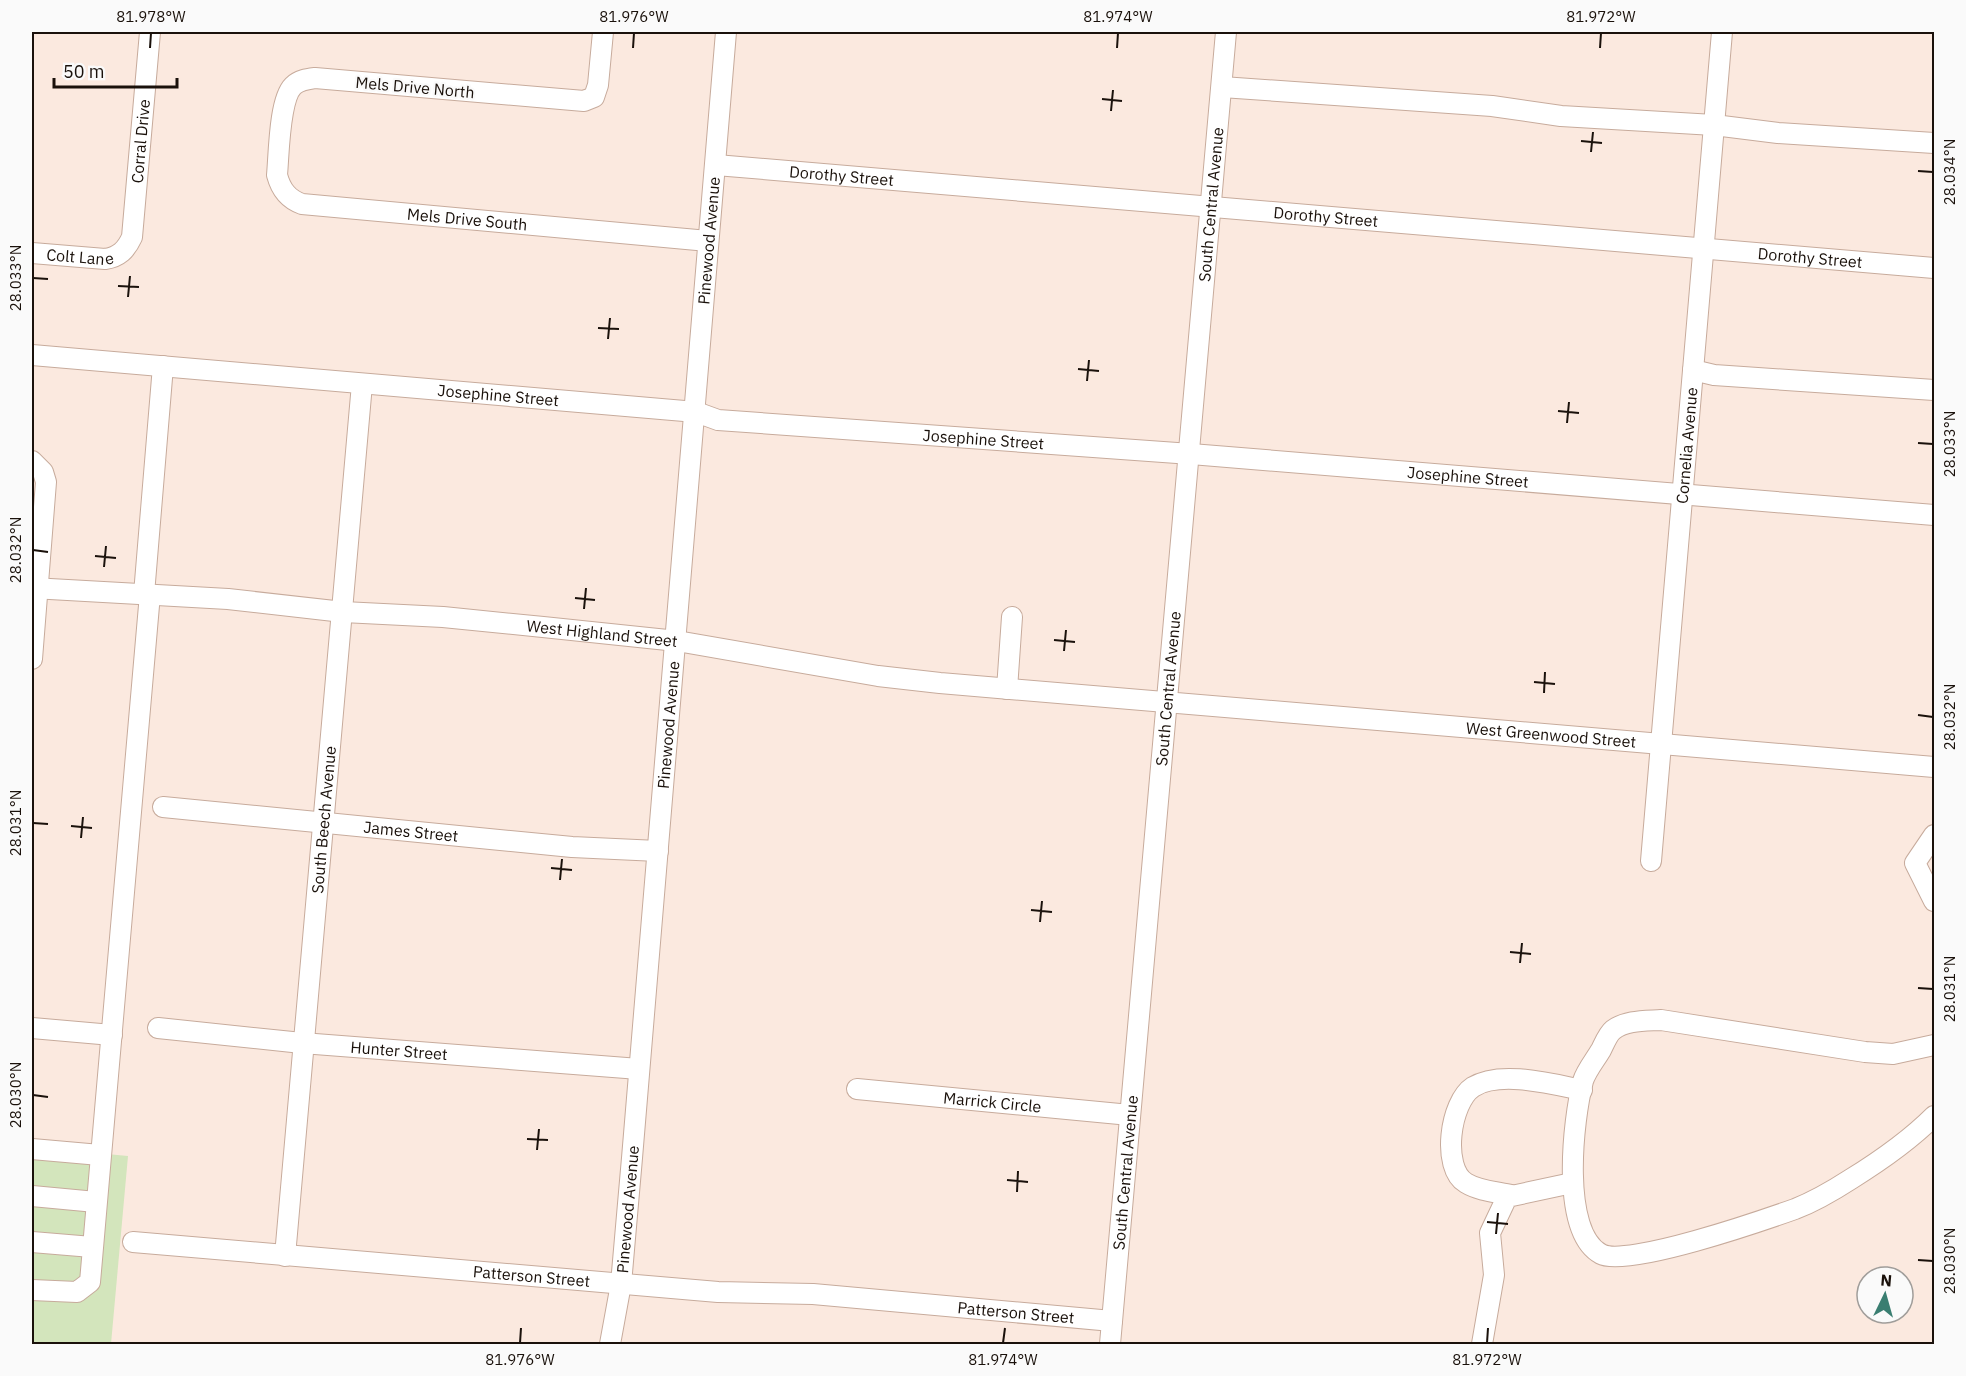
<svg xmlns="http://www.w3.org/2000/svg" width="1966" height="1376" font-family="'IBM Plex Sans',sans-serif">
  <style>
    .green { fill: #d3e5bc }
    .lines { fill: none; stroke-linecap: round; stroke-linejoin: round }
    .minor-casing { stroke: #c7ab9c; stroke-width: 22 }
    .minor { stroke: #fff; stroke-width: 20 }
    .ticks { fill: none; stroke: #1a110b; stroke-width: 2 }
    .labels { text-anchor: middle; dominant-baseline: central; stroke-width: 4.5; stroke-linejoin: round; paint-order: stroke }
    .street-label { font-size: 16px; fill: #1a110b; stroke: #fafafa }
    .neatline { fill: none; stroke: #1a110b; stroke-width: 2 }
    .ticks-label { font-size: 15px; text-anchor: middle; fill: #1a110b }
  </style>
  <rect width="100%" height="100%" fill="#fbe9df"/>
  <path class="green" d="M32,1147L128,1156L111,1344H32Z"/>
  <g class="lines">
    <defs>
      <g id="minor">
        <path id="s1" d="M603,32L598,85L594,97L584,101L315,78C307,79 299,80 293,86C279,100 279,155 277,175C281,190 288,199 302,204L708,241"/>
        <path d="M1222,87L1492,106L1561,116L1714,125L1778,133L1934,143"/>
        <path id="s2" d="M716,165L1934,268"/>
        <path id="s3" d="M32,253L105,259C119,257 126,250 132,237L150,32"/>
        <path id="s4" d="M32,355L696,412L718,420L1191,454L1934,515"/>
        <path d="M1693,370L1714,375L1934,390"/>
        <path d="M32,461L43,472L46,482L32,659"/>
        <path id="s5" d="M32,588L228,599L343,612L443,617L543,627L677,641L878,676L940,683L1934,767"/>
        <path d="M144,594L163,366"/>
        <path d="M1007,689L1012,617"/>
        <path id="s6" d="M163,807L572,847L658,851"/>
        <path d="M1934,835L1915,863L1934,901"/>
        <path id="s7" d="M1651,861L1722,32"/>
        <path d="M32,1028L112,1035"/>
        <path id="s8" d="M158,1028L302,1043L639,1069"/>
        <path d="M1934,1045L1893,1054L1865,1052L1661,1020C1645,1021 1626,1020 1613,1030C1608,1034 1604,1044 1601,1050C1595,1060 1586,1071 1583,1081C1573,1120 1560,1232 1601,1254C1626,1268 1764,1220 1795,1209C1813,1202 1834,1190 1851,1179C1880,1161 1910,1140 1934,1116"/>
        <path id="s9" d="M857,1089L1130,1115"/>
        <path d="M32,1149L100,1155"/>
        <path d="M1511,1195C1497,1192 1479,1191 1466,1183C1441,1168 1450,1102 1473,1087C1500,1070 1552,1084 1582,1090"/>
        <path d="M32,1196L96,1202"/>
        <path d="M32,1242L92,1247"/>
        <path id="s10" d="M133,1242L718,1292L813,1294L1112,1321"/>
        <path id="s11" d="M285,1256L362,384"/>
        <path d="M32,1290L77,1292L90,1282L150,594"/>
        <path id="s12" d="M610,1344L621,1284L632,1158L726,32"/>
        <path id="s13" d="M1110,1344L1226,32"/>
        <path d="M1482,1344L1494,1275L1490,1233L1507,1197L1572,1183"/>
      </g>
    </defs>
    <use href="#minor" class="minor-casing"/>
    <use href="#minor" class="minor"/>
  </g>
  <path class="ticks" d="M150,48L151,33M633,48L634,33M1117,48L1118,33M1600,48L1601,33M1102,99L1122,101M1111,111L1113,90M1581,141L1602,143M1591,152L1593,132M1918,171L1933,172M33,278L48,279M118,286L139,287M128,297L130,276M598,328L619,329M608,339L610,318M1078,369L1099,371M1087,381L1089,360M1558,411L1579,413M1567,423L1569,402M1918,443L1933,444M33,550L48,552M95,556L116,558M104,567L106,546M575,598L595,600M584,609L586,588M1054,640L1075,642M1064,651L1066,630M1534,682L1555,684M1544,693L1545,672M1918,715L1933,717M33,823L48,824M71,826L92,828M81,838L83,817M551,868L572,870M560,880L562,859M1031,910L1052,912M1040,922L1042,901M1510,952L1531,954M1520,963L1522,943M1918,988L1933,989M33,1095L48,1097M527,1139L548,1140M537,1150L539,1129M1007,1180L1028,1182M1017,1192L1018,1171M1487,1222L1508,1224M1496,1234L1498,1213M1918,1260L1933,1261M520,1343L521,1328M1003,1343L1005,1328M1487,1343L1488,1328"/>
  <g class="labels">
    <g class="street-label">
      <text transform="translate(415 87) rotate(5)">Mels Drive North</text>
      <text stroke="none"><textPath href="#s3" startOffset="206">Corral Drive</textPath></text>
      <text stroke="none"><textPath href="#s2" startOffset="126">Dorothy Street</textPath></text>
      <text stroke="none"><textPath href="#s13" startOffset="1144">South Central Avenue</textPath></text>
      <text stroke="none"><textPath href="#s2" startOffset="612">Dorothy Street</textPath></text>
      <text stroke="none"><textPath href="#s1" startOffset="668">Mels Drive South</textPath></text>
      <text stroke="none"><textPath href="#s12" startOffset="1108">Pinewood Avenue</textPath></text>
      <text stroke="none"><textPath href="#s3" startOffset="48">Colt Lane</textPath></text>
      <text stroke="none"><textPath href="#s2" startOffset="1098">Dorothy Street</textPath></text>
      <text stroke="none"><textPath href="#s4" startOffset="468">Josephine Street</textPath></text>
      <text stroke="none"><textPath href="#s4" startOffset="956">Josephine Street</textPath></text>
      <text stroke="none"><textPath href="#s7" startOffset="417">Cornelia Avenue</textPath></text>
      <text stroke="none"><textPath href="#s4" startOffset="1442">Josephine Street</textPath></text>
      <text stroke="none"><textPath href="#s5" startOffset="572">West Highland Street</textPath></text>
      <text stroke="none"><textPath href="#s13" startOffset="658">South Central Avenue</textPath></text>
      <text stroke="none"><textPath href="#s12" startOffset="622">Pinewood Avenue</textPath></text>
      <text stroke="none"><textPath href="#s5" startOffset="1527">West Greenwood Street</textPath></text>
      <text stroke="none"><textPath href="#s11" startOffset="438">South Beech Avenue</textPath></text>
      <text stroke="none"><textPath href="#s6" startOffset="249">James Street</textPath></text>
      <text stroke="none"><textPath href="#s8" startOffset="242">Hunter Street</textPath></text>
      <text stroke="none"><textPath href="#s9" startOffset="136">Marrick Circle</textPath></text>
      <text stroke="none"><textPath href="#s13" startOffset="172">South Central Avenue</textPath></text>
      <text stroke="none"><textPath href="#s12" startOffset="136">Pinewood Avenue</textPath></text>
      <text stroke="none"><textPath href="#s10" startOffset="400">Patterson Street</textPath></text>
      <text stroke="none"><textPath href="#s10" startOffset="886">Patterson Street</textPath></text>
    </g>
  </g>
  <rect width="1966" height="1376" fill="none" stroke="#fafafa" stroke-width="66"/>
  <g transform="translate(1885 1295) rotate(5)"><circle r="28" fill="#fafafa" stroke="#a09d9a" stroke-width="1.5"/>
  <path d="M0-4.5L10 22L0 15L-10 22Z" fill="#3a7e71"/>
  <text y="-9" font-size="16" font-weight="bold" text-anchor="middle" fill="#1a110b">N</text>
  </g>
  <path d="M54 78v9h123v-9" fill="none" stroke="#1a110b" stroke-width="3"/>
  <text x="63" y="78" font-size="18" fill="#1a110b" stroke="#fafafa" stroke-width="4.5" paint-order="stroke">50 m</text>
  <rect x="33" y="33" width="1900" height="1310" class="neatline"/>
  <g class="ticks-label">
    <text x="151" y="22">81.978°W</text>
    <text x="634" y="22">81.976°W</text>
    <text x="1118" y="22">81.974°W</text>
    <text x="1601" y="22">81.972°W</text>
    <text transform="translate(1950 172) rotate(-90)" y="5">28.034°N</text>
    <text transform="translate(16 278) rotate(-90)" y="5">28.033°N</text>
    <text transform="translate(1950 444) rotate(-90)" y="5">28.033°N</text>
    <text transform="translate(16 550) rotate(-90)" y="5">28.032°N</text>
    <text transform="translate(1950 717) rotate(-90)" y="5">28.032°N</text>
    <text transform="translate(16 823) rotate(-90)" y="5">28.031°N</text>
    <text transform="translate(1950 989) rotate(-90)" y="5">28.031°N</text>
    <text transform="translate(16 1095) rotate(-90)" y="5">28.030°N</text>
    <text transform="translate(1950 1261) rotate(-90)" y="5">28.030°N</text>
    <text x="520" y="1365">81.976°W</text>
    <text x="1003" y="1365">81.974°W</text>
    <text x="1487" y="1365">81.972°W</text>
  </g>
</svg>
